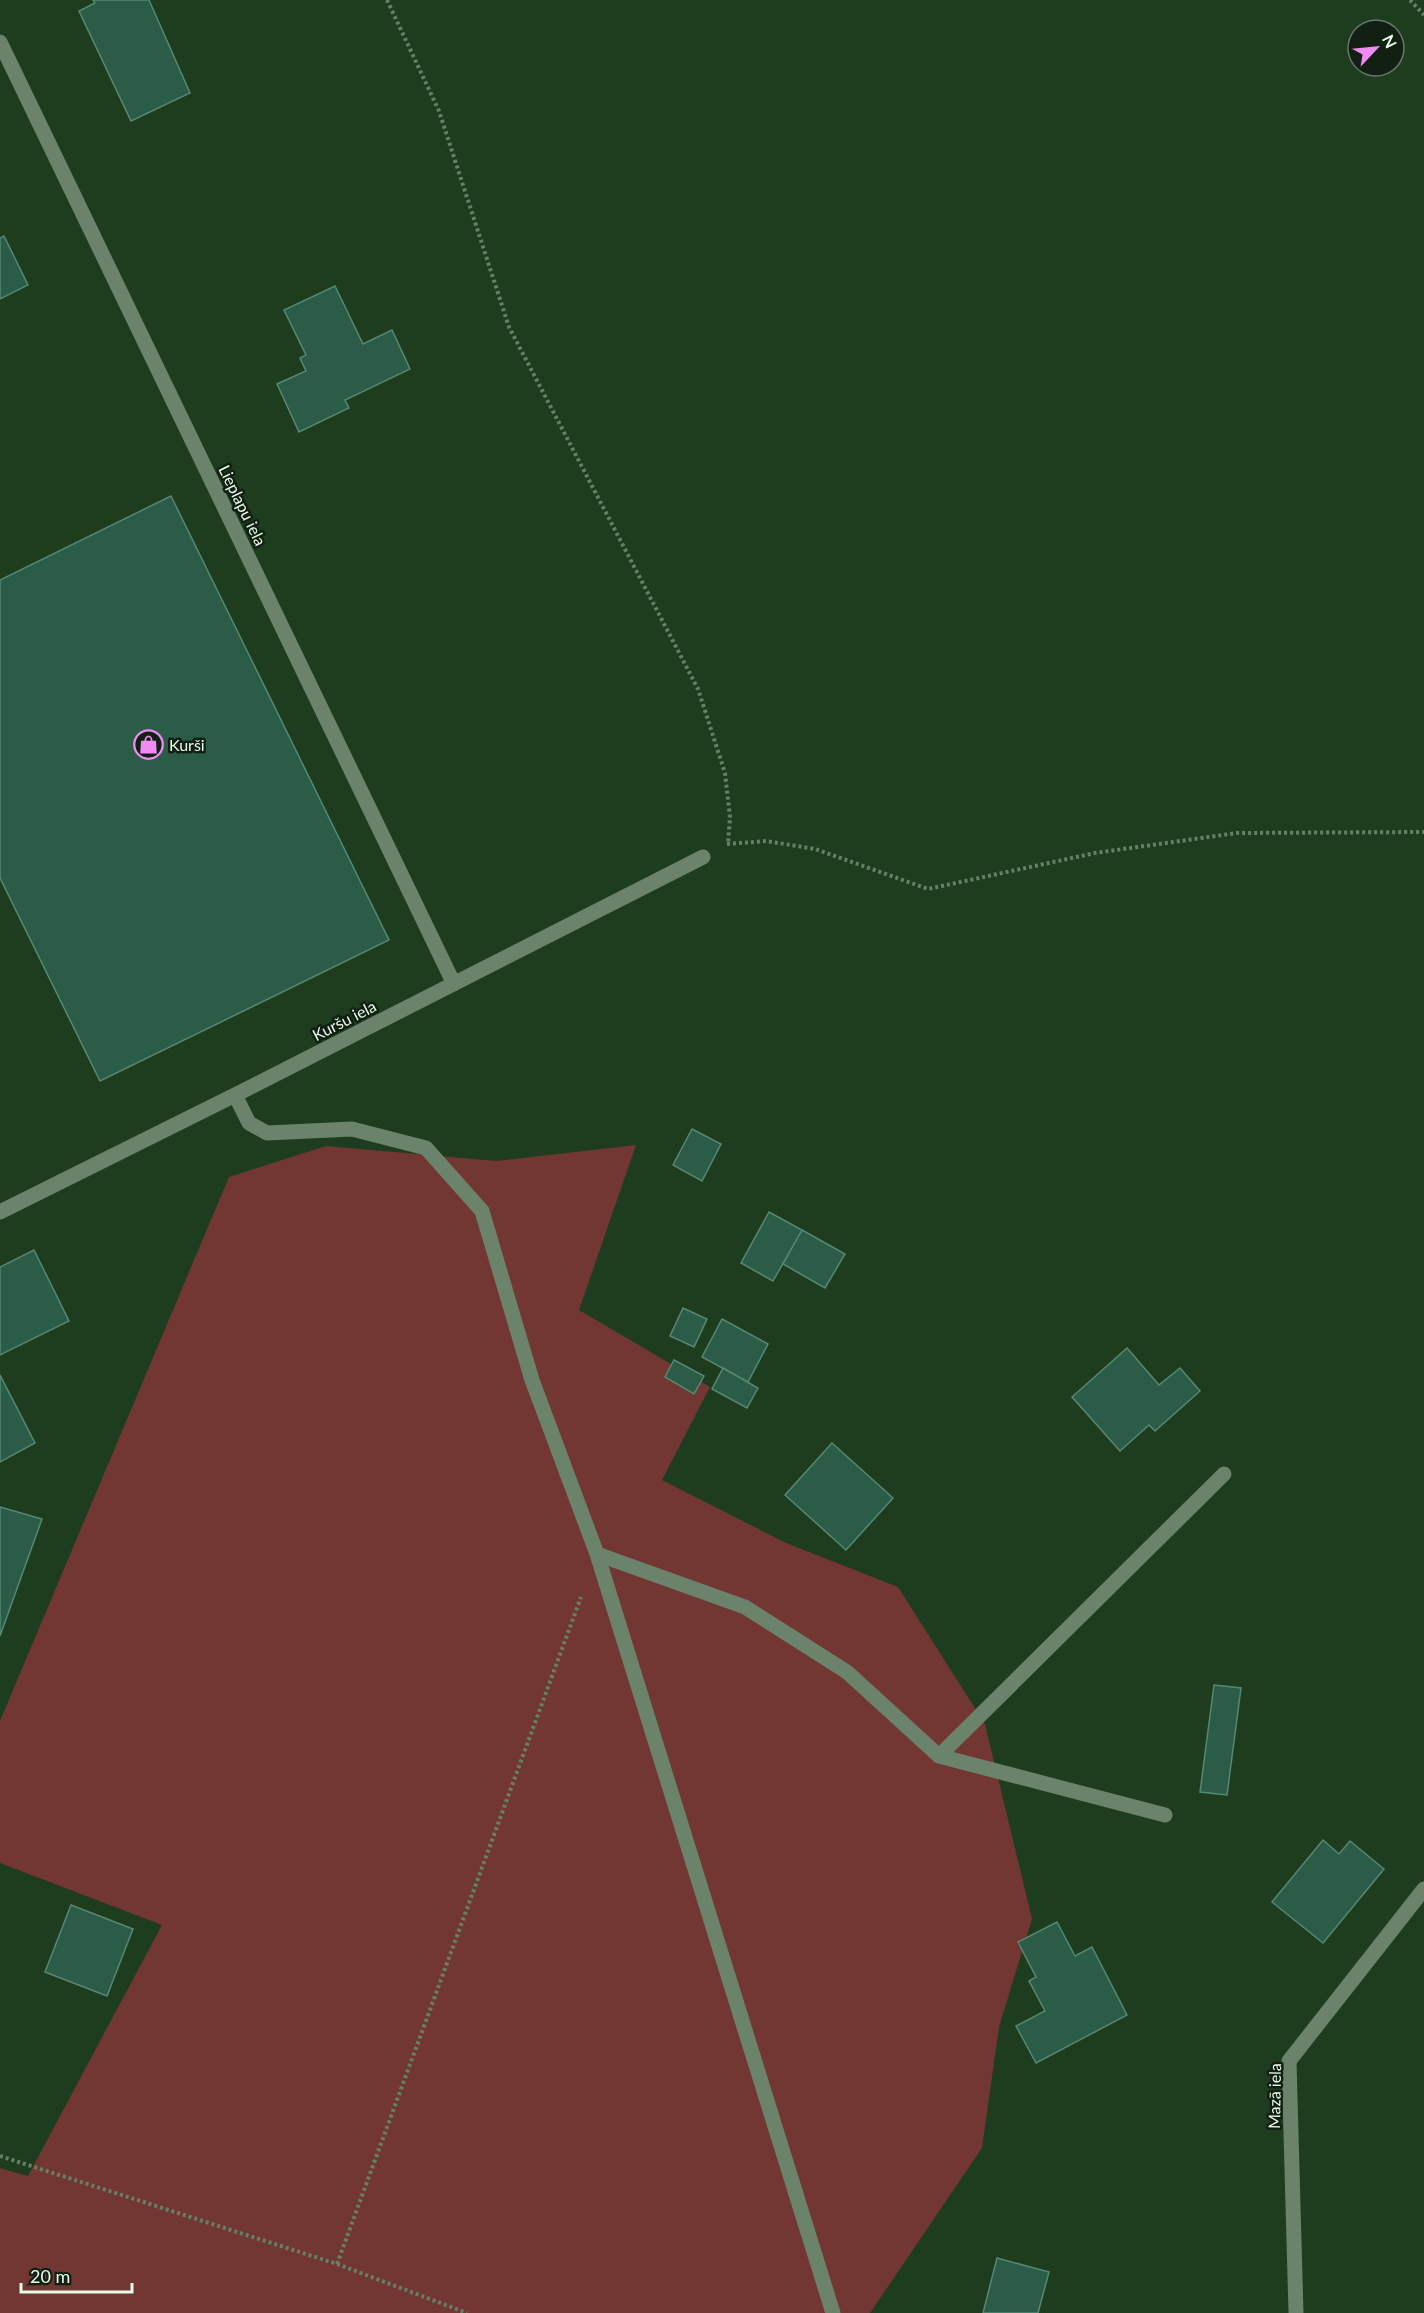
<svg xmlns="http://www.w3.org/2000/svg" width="1424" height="2313" font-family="Lato,sans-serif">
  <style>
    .green { fill: #723633 }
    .building { fill: #2a5c48; stroke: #568872; stroke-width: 1.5 }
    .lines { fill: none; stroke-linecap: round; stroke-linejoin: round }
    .path { stroke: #658066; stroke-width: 4; stroke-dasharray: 3 3; stroke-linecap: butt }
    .minor { stroke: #6a836a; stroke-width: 15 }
    .labels { text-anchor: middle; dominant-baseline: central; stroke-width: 5; stroke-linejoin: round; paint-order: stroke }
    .street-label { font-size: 16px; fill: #e8fbe8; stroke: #122013 }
    .poi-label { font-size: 16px; fill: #e8fbe8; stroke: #122013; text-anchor: start }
  </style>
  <rect width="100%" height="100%" fill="#1e3d1f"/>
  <path class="green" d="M636,1145L579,1310L710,1387L662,1480L786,1543L898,1587L985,1724L1032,1919L999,2027L982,2148L870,2313H0V2168L28,2176L162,1925L0,1863V1721L229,1177L326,1146L496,1161Z"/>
  <path class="building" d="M93,0H149L190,93L131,121L79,11L95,3Z
    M4,236L28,285L0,299V238Z
    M335,286L363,344L392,330L410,369L345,400L349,408L299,432L277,384L306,371L300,358L306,355L284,310Z
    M171,496L389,940L100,1081L0,878V580Z
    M692,1129L721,1144L702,1181L673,1165Z
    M769,1212L802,1230L773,1281L741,1263Z
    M802,1230L845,1254L825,1288L783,1264Z
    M34,1250L69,1321L0,1355V1267Z
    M683,1308L707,1319L694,1347L670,1336Z
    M722,1319L768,1344L748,1382L702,1357Z
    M1127,1348L1159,1385L1180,1368L1200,1391L1155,1431L1149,1425L1120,1451L1072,1397Z
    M674,1360L704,1376L694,1394L665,1377Z
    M723,1368L758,1388L747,1408L712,1389Z
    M0,1375L35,1443L0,1462Z
    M832,1443L893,1498L846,1550L785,1495Z
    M0,1507L42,1519L0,1636Z
    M1214,1685L1241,1688L1227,1795L1200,1792Z
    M1323,1840L1339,1854L1350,1841L1384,1869L1323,1943L1272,1902Z
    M71,1905L133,1929L107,1996L45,1972Z
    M1057,1922L1075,1956L1092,1947L1127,2015L1036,2063L1016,2026L1045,2011L1029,1981L1036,1977L1018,1942Z
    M997,2258L1049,2272L1038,2313H983Z"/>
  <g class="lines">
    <path class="path" d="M387,0L439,111L509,327L698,689L725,773L730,817L728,844
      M1410,0L1424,15
      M727,844L766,841L815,849L928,889L1095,853L1237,833L1424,832
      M0,2156L337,2264L467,2313
      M337,2264L581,1597"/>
    <path class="minor" d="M0,42L454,984
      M235,1095L249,1123L267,1133L352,1129L426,1148L482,1211L532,1380L597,1554L833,2313
      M0,1212L235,1095L703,857
      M597,1554L745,1607L847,1672L939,1756L1165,1815
      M939,1756L1224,1474
      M1296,2313L1289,2061L1424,1889"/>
  </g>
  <defs>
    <symbol id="shop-ring" viewBox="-11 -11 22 22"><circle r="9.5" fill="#122013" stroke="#f08bf6" stroke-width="1.5"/><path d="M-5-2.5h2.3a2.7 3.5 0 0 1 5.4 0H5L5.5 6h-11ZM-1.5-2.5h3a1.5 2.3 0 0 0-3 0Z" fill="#f08bf6"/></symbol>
  </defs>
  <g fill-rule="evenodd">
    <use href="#shop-ring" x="132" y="728" width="33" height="33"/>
  </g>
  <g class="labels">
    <g class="street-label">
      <text transform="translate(243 505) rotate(64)">Lieplapu iela</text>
      <text transform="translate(344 1020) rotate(-27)">Kuršu iela</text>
      <text transform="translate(1274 2096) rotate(-89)">Mazā iela</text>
    </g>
    <g class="poi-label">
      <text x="169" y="744">Kurši</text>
    </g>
  </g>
  <g transform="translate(1376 48) rotate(64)"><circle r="28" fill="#122013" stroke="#687868" stroke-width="1.5"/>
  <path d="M0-4.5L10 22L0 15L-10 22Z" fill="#f08bf6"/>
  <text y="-9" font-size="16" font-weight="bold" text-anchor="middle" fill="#e8fbe8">N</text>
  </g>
  <path d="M21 2283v9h111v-9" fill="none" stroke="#e8fbe8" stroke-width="3"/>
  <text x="30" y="2283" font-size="18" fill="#e8fbe8" stroke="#122013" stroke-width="4.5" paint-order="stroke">20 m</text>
</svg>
